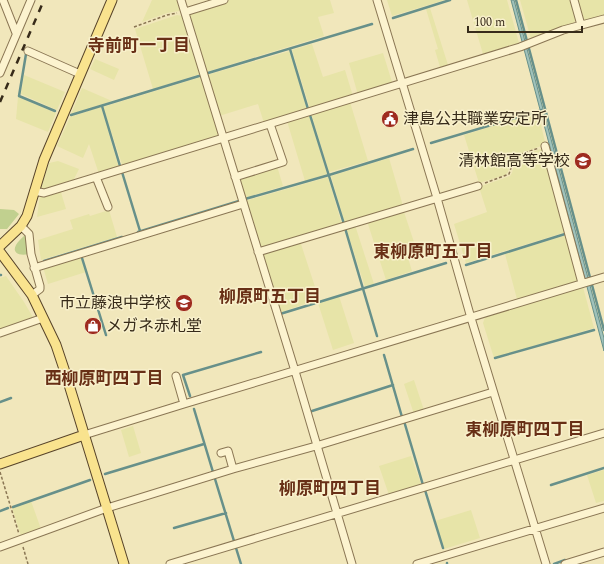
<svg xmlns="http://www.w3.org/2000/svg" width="604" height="564" font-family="Spectral,'Noto Sans JP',serif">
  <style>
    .farmland { fill: #e7e4a8 }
    .green { fill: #c1d08f }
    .water { fill: #a0c2bb; stroke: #67908a }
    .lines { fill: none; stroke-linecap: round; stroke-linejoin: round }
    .stream { stroke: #67908a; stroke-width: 2.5 }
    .minor-casing { stroke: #8a7654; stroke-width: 9 }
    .major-casing { stroke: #574329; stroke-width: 11 }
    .path { stroke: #8a7654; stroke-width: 1.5; stroke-dasharray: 3 2; stroke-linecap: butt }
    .minor { stroke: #fcf3cf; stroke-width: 7 }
    .major { stroke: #f9e38e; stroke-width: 9 }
    .rail { stroke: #372b1a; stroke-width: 2.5; stroke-dasharray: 7 7; stroke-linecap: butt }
    .labels { text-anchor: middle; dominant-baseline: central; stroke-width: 3; stroke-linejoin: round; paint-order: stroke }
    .poi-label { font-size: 16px; fill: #372b1a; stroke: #f8f0cb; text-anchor: start }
    .neighbourhood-label { font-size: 17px; font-weight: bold; fill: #682f16; stroke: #f8f0cb }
  </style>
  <rect width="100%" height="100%" fill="#f1e7bb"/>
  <path class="farmland" d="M152,0H177L180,8L179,11L167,13L142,22Z
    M229,0H330L334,13L318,17L324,36L206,72L188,14L189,12Z
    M387,0H445L392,16Z
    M467,0H507L519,43L483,54Z
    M520,0H571L576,18L574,23L531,39Z
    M577,0H604V16L586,21L582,18Z
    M430,8L448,65L440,67L435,50L438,49L426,9Z
    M177,15L182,16L200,74L153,89L135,29Z
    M312,44L323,77L345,70L352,93V97L310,109L292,50Z
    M290,51L307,110L264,123L258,104L219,116L207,75Z
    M383,53L392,82L391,85L358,95L349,63Z
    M95,59L119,69L114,80L90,69Z
    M24,75L65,92L57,110L21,94Z
    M201,77L218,134L217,138L123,167L103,107Z
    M82,88L112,101L71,114Z
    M18,97L56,113L48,132L16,119Z
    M350,102L368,161L329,172L311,113Z
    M101,107L119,168L99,174L89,144L83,158L57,146L70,117Z
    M538,112L545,142L544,145L513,156L511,157L508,172L505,175L479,183L464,135Z
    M309,114L327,174L305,181L287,121Z
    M541,149L544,150L566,232L466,263L454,224L487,212L479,187L510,176L512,173L515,159L517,157Z
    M389,158L403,206L345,224L331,176Z
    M58,161L79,169L73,181L44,190L41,189L49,163Z
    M277,166L283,186L244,198L239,181L241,177Z
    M328,177L342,225L260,249L245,201Z
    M60,189L66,209L37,217L40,195Z
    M403,209L415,245L405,248L412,271L386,280L367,221Z
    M109,210L117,237L41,260L38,240L73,229L70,220L89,214L90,216Z
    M355,225L374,284L365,287L346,228Z
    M567,235L579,278L577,282L517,299L505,254Z
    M300,241L319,299L279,313L261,255Z
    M81,256L86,272L48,284L43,267Z
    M6,276L24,302L34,319L0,330V278Z
    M583,287L594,328L494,358L483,323L485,317Z
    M339,296L354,343L333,350L318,303Z
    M414,380L424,410L414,414L404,384Z
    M133,426L141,453L129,457L121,430Z
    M411,456L421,484L389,495L379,466Z
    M604,470V501L596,503L587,475Z
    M31,501L41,529L21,536L12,508Z
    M471,510L480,538L444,549L435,521Z"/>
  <path class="green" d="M0,209L14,210L19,214L7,229H0Z
    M25,235L28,254C22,256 11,254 16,245C18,241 22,238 25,235Z"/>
  <path class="water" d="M511,0H514L604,338V351Z"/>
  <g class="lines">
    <path class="stream" d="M516,0L604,330
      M393,18L450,0
      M290,49L308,109
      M26,54L19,96L55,111
      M208,73L372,24
      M102,106L120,166
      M71,115L199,76
      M310,115L344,224
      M431,143L542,110
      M122,172L140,231
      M245,199L329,175L413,149
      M345,228L377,336
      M138,232L239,201
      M82,258L106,335
      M44,261L122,237
      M466,265L565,234
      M0,275H1
      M280,314L446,263
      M384,355L402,417
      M495,358L594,330
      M190,396L183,375L261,352
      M0,402L11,398
      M194,409L213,472
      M312,411L393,385
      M404,421L423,485
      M105,474L204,444
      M215,479L234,541
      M551,485L604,468
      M425,490L443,548
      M13,507L90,480
      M0,511L8,508
      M174,528L226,513
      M236,548L241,564
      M447,563V564
      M554,564L565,560"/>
    <defs>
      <path id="minor" d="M3,0L16,33
        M181,0L295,371L352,564
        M377,0L437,198L471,318L546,564
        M574,0L581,25
        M185,12L224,0
        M28,51L80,74
        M0,73L31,0
        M545,146L582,283
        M96,177L108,207
        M235,177L283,162L270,124
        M34,191L44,193L520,47L563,30L604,19
        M21,226L29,234L31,254L40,286V289L32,295
        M258,252L478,186
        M34,268L243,204
        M0,333L43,318
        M176,376L184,404
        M84,435L184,404L604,277
        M221,453L228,451L233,469
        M0,547L107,508L233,469L316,446L493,392
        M170,564L604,433
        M417,564L604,508
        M565,564L604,552"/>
      <path id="major" d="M0,246L21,226L27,216L44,160L112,0
        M0,252L32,295L56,345L66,375L124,564
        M0,464L84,435"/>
    </defs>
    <use href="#minor" class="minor-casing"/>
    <use href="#major" class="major-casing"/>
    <path class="path" d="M134,27L167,15L177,13
      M485,183L509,174L515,156L539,148
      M0,472L19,534
      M23,547L28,564"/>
    <use href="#minor" class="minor"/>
    <use href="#major" class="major"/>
    <path class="rail" d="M0,102L44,0"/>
  </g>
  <defs>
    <symbol id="civic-disc" viewBox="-11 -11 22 22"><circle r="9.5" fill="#9e2b1f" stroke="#f8f0cb"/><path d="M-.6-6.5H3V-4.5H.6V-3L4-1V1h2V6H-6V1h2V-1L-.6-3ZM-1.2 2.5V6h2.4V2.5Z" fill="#fff"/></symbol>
    <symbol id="school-disc" viewBox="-11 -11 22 22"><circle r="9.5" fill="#9e2b1f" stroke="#f8f0cb"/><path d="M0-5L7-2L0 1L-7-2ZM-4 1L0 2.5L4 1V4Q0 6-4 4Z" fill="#fff"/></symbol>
    <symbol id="shop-disc" viewBox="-11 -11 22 22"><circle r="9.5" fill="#9e2b1f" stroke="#f8f0cb"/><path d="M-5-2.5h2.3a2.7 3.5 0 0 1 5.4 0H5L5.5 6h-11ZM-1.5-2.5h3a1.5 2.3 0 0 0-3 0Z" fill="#fff"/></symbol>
  </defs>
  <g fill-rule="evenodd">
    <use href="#civic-disc" x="380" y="109" width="20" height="20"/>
    <use href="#school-disc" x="573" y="151" width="20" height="20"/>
    <use href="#school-disc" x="174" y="293" width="20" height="20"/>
    <use href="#shop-disc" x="83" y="316" width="20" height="20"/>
  </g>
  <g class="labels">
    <g class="poi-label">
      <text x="403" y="119">津島公共職業安定所</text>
      <text x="570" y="161" text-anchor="end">清林館高等学校</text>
      <text x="171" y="303" text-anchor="end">市立藤浪中学校</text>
      <text x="106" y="326">メガネ赤札堂</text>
    </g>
    <g class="neighbourhood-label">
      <text x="139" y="46">寺前町一丁目</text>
      <text x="433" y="252">東柳原町五丁目</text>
      <text x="270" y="297">柳原町五丁目</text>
      <text x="104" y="379">西柳原町四丁目</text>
      <text x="525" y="430">東柳原町四丁目</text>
      <text x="330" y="489">柳原町四丁目</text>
    </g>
  </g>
  <path d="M468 26v6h114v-6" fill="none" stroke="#372b1a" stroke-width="2"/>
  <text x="474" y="26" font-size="12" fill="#372b1a" stroke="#f8f0cb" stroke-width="3" paint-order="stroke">100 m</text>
</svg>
